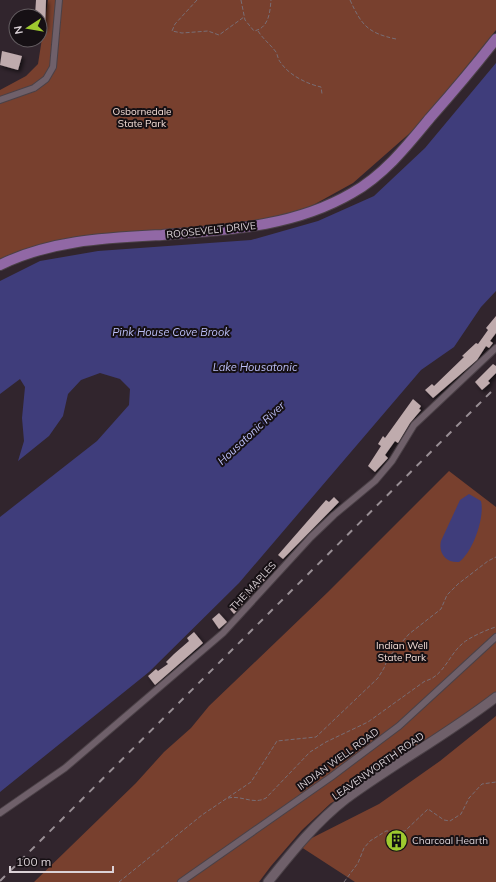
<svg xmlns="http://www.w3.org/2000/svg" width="496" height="882" font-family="Mulish,sans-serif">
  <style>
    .green { fill: #78402e }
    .water { fill: #3f3d7b }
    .building { fill: #bfabad; filter: url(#shadow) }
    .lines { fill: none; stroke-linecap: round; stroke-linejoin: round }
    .street-casing { stroke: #4b4147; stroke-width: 8 }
    .secondary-casing { stroke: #4b4147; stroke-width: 11 }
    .primary-casing { stroke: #4b4147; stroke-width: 12 }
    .path { stroke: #796e75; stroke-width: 1; stroke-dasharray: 4 2; stroke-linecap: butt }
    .street { stroke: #6f606a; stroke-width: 6 }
    .secondary { stroke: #6f606a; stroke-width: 9 }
    .primary { stroke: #9168a5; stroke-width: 10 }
    .rail { stroke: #998f95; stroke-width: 2; stroke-dasharray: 7 7; stroke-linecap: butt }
    .labels { text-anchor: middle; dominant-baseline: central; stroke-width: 4; stroke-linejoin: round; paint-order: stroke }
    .park-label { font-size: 10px; fill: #f5dfd8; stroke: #161014 }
    .street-label { font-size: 10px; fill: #dbd2d7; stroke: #161014 }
    .poi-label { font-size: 10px; fill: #dbd2d7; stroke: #161014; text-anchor: start }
    .water-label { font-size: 11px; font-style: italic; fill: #bbbef6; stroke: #161014 }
  </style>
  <defs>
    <filter id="shadow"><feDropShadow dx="2.5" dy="2.5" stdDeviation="2" flood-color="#0009"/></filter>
  </defs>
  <rect width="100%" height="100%" fill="#31252d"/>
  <path class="green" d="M48,0H496V30L419,125L353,183L306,209L267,221L28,249L0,259V90L26,76L38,64Z
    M449,471L496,507V700L395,770L331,803L302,830L271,866L259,882H34L136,783L164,752L191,728L209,706L328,592Z
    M496,716V882H355L298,845L379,804L440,761Z"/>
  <path class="water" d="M496,63V291L481,307L454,347L421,370L239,583L149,672L0,792V517L97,441L129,405L130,389L120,379L100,373L81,380L68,394L63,416L49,436L18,461L24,441L22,418L25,387L20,379L0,394V281L40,261L98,251L251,240L318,221L374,196L425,148Z
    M469,494L481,501C485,517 473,552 459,562C446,563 438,553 441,541L460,500Z"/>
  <path class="building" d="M36,0H46L45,28H40V16H35Z
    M2,51L22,56L18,70L0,65Z
    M496,316V333L490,341L493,343L489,348L486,346L477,360L433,398L425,390L432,384L434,386L464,357L462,356L476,343L478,344L488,330L486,328Z
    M493,364L496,366V373L488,381L490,383L482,390L475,382Z
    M413,399L421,406L419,409L421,410L410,423L398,443L395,441L385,455L388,458L375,472L368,466L381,446L378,444L383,436L385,438Z
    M334,497L339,502L283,559L278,555L326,500L329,502Z
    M260,575L265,580L234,614L229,608L234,603L235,604L252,582Z
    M219,613L227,622L219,629L212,619Z
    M194,632L203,643L155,685L148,676L156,669L158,671L168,664L166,662L174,654L189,641L187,638Z"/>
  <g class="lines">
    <defs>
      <path id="street" d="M0,100L34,88L46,79L53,67L59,0
        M0,813L65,768L223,633L311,537L334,515L375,481L392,461L414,425L496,348
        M181,882L331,777L399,726L496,637"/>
      <path id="secondary" d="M268,882C292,852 316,822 347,798C395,763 448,734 496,697"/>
      <path id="primary" d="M0,265C51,240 106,238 162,235C227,230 294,227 352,193C384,175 407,146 430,118C453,92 475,66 496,39"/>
    </defs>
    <use href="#street" class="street-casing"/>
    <use href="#secondary" class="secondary-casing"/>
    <use href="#primary" class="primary-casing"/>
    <path class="path" d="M197,0L175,24L172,31L182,33L208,31L219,35L244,17
      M241,0L245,20L254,31C269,28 270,12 271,0
      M350,0C362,26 368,33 396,39
      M258,31C263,39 270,44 276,52C278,56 278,60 281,63C289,75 307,84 321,87L322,94
      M228,798C242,795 253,805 266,798L310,752L326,742L368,722L425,681C443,677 449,655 462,644C468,638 488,629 496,627
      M119,882L202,815L251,782L277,741L316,737L378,678L384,668L388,658L409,634L441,609L447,595L458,584L488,561L496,557
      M344,882L358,863L364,848L370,841L386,831H405L428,809L444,820L450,821L461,814L469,798L482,784L496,782"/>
    <use href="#street" class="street"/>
    <use href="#secondary" class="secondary"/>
    <use href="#primary" class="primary"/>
    <path class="rail" d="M0,881L496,387"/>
  </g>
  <defs>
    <symbol id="building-disc" viewBox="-11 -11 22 22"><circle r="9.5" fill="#9eca2f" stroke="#161014"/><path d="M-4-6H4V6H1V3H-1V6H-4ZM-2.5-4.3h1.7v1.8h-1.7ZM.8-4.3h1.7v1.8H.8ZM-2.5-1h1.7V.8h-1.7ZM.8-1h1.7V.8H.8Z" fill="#111"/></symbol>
  </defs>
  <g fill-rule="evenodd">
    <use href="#building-disc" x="384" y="828" width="25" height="25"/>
  </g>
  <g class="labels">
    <g class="park-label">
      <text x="142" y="111">Osbornedale<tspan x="142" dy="12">State Park</tspan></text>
      <text x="402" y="645">Indian Well<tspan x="402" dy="12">State Park</tspan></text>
    </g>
    <g class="street-label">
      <text transform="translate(211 230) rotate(-6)">ROOSEVELT DRIVE</text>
      <text transform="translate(253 586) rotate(-47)">THE MAPLES</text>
      <text transform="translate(338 759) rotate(-36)">INDIAN WELL ROAD</text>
      <text transform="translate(378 766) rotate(-35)">LEAVENWORTH ROAD</text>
    </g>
    <g class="poi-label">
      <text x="412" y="840">Charcoal Hearth</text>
    </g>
    <g class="water-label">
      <text x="171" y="332">Pink House Cove Brook</text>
      <text x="255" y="367">Lake Housatonic</text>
      <text transform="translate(251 433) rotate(-43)">Housatonic River</text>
    </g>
  </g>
  <g transform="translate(28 28) rotate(258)"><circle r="19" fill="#161014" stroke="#655e62"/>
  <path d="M0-3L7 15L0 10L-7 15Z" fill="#9eca2f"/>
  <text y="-6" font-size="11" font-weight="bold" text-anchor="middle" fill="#dbd2d7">N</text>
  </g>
  <path d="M10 866v6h103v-6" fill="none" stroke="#dbd2d7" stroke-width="2"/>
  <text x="16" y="866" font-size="12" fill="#dbd2d7" stroke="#161014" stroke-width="3" paint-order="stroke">100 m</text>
</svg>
